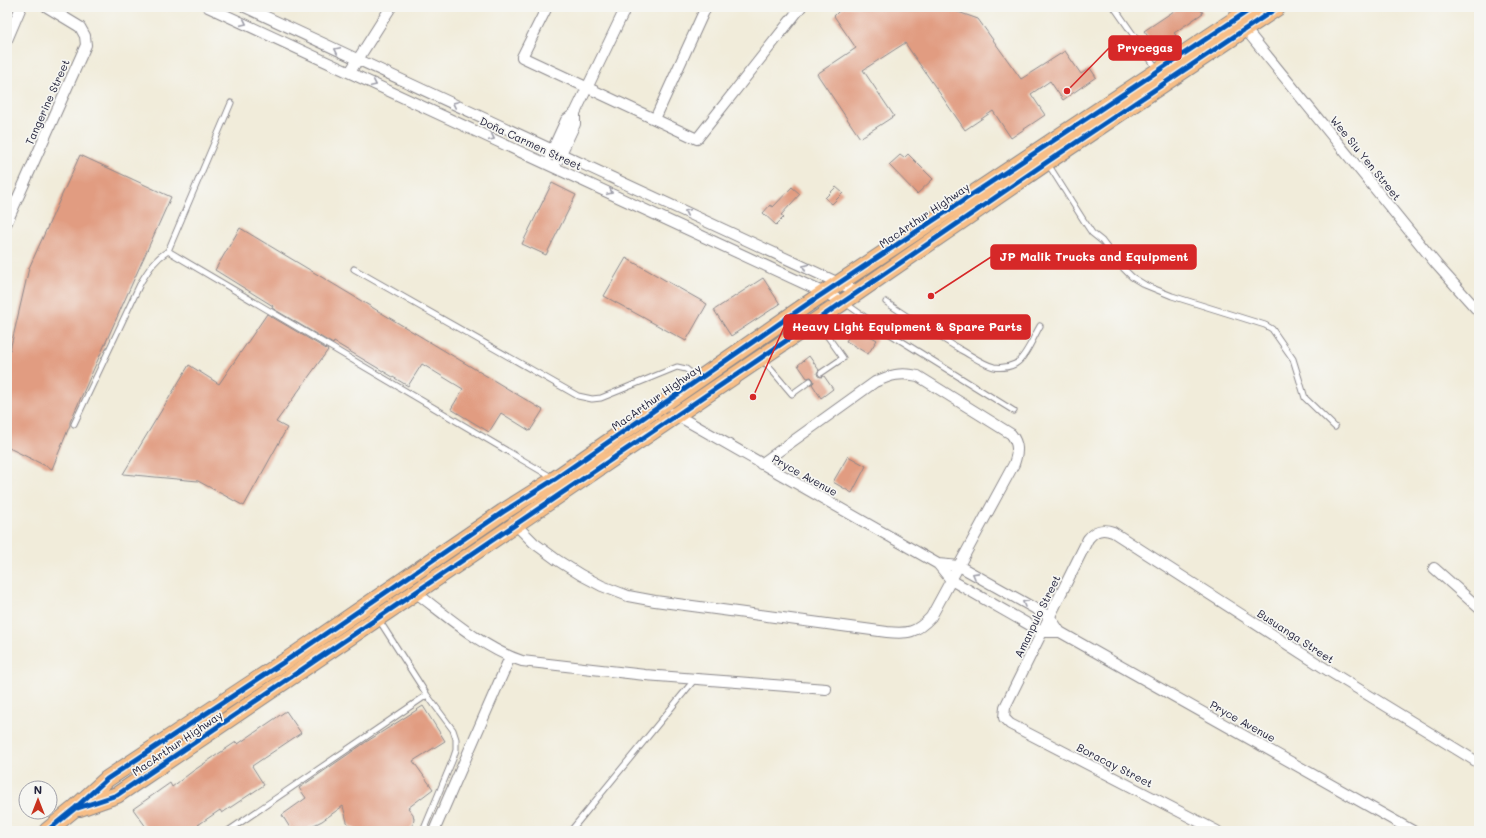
<svg xmlns="http://www.w3.org/2000/svg" width="1486" height="838" font-family="Mali,sans-serif">
  <style>
    .building { fill: #e19c81 }
    .lines { fill: none; stroke-linecap: round; stroke-linejoin: round }
    .service-casing { stroke: #8a878a; stroke-width: 7 }
    .minor-casing { stroke: #8a878a; stroke-width: 12 }
    .trunk-casing { stroke: #8a878a; stroke-width: 18 }
    .service { stroke: #fff; stroke-width: 5 }
    .minor { stroke: #fff; stroke-width: 10 }
    .trunk { stroke: #f7be87; stroke-width: 16 }
    .cycleway-casing { stroke: #f6f6f2; stroke-width: 8 }
    .cycleway { stroke: #0057b8; stroke-width: 5 }
    .oneway { stroke: #9c9ca7 }
    .labels { text-anchor: middle; dominant-baseline: central; stroke-width: 3.5; stroke-linejoin: round; paint-order: stroke }
    .street-label { font-size: 11px; fill: #22223b; stroke: #f6f6f2 }
    .leader { fill: none; stroke: #d62828; stroke-width: 1.5 }
    .callout-dot { fill: #d62828; stroke: #f6f6f2; stroke-width: 1.5 }
    .callout { fill: #d62828; stroke: #d62828; stroke-width: 1.5 }
    .callout-label { font-size: 12px; text-anchor: middle; font-weight: bold; fill: #fff }
  </style>
  <rect width="100%" height="100%" fill="#f6f6f2"/>
  <filter id="ink" filterUnits="userSpaceOnUse"><feTurbulence type="fractalNoise" baseFrequency=".025" numOctaves="2"/><feDisplacementMap in="SourceGraphic" scale="8" xChannelSelector="R" yChannelSelector="G"/><feConvolveMatrix kernelMatrix="1 2 1 2 8 2 1 2 1" color-interpolation-filters="sRGB"/></filter>
  <filter id="wash" filterUnits="userSpaceOnUse"><feTurbulence type="fractalNoise" baseFrequency=".012" numOctaves="4" result="noise"/><feDisplacementMap in="SourceGraphic" scale="16" xChannelSelector="R" yChannelSelector="G"/><feGaussianBlur stdDeviation="0.9" result="paint"/><feColorMatrix in="noise" values="0 0 0 0 0 0 0 0 0 0 0 0 0 0 0 0 0 1.4 0 .05"/><feComposite in="paint" operator="in"/></filter>
  <g filter="url(#wash)">
    <rect width="100%" height="100%" fill="#f1ecda"/>
    <g id="blocks">
      <path class="building" d="M843,7H944L978,19L1021,79L1065,51L1081,74L1090,68L1096,77L1063,100L1050,81L1031,94L1045,115L1011,138L993,111L965,130L905,43L863,70L894,116L860,138L817,74L856,48L834,16Z
        M1180,7H1199L1203,13L1174,33L1176,35L1164,43L1162,41L1155,46L1144,31Z
        M908,154L933,179L917,194L889,165L900,155L904,158Z
        M80,155L171,197L70,422V425L52,469L7,447V363L29,268Z
        M552,183L576,195L546,255L522,244Z
        M792,187L800,194L781,215L784,217L776,225L763,213L770,205L773,207Z
        M836,187L843,193L832,204L825,198Z
        M240,228L543,410L530,431L501,413L489,432L451,409L463,389L422,364L408,386L334,342L333,344L272,308L273,306L215,270Z
        M626,258L707,304L686,341L604,296Z
        M763,278L780,304L731,336L714,310Z
        M267,314L328,350L276,422L287,428L244,506L198,481L123,474L189,365L219,384Z
        M855,327L877,340L868,354L846,341Z
        M809,356L819,370L817,373L818,376L821,377L824,376L833,389L821,398L812,384L814,382L813,379L811,377L807,378L798,365Z
        M848,456L866,466L852,493L833,482Z
        M423,706L445,741L413,761L433,789L408,808L413,814L414,819L413,825L410,829L407,831H358L350,826L347,822L343,806L322,821L302,831H292L282,815L306,798L299,788L366,742Z
        M286,711L301,733L252,766L264,785L222,813L220,810L198,825L199,826L193,831H149L133,809L170,783L172,787L193,771L236,742L238,744Z"/>
    </g>
  </g>
  <g filter="url(#ink)">
    <use href="#blocks" fill-opacity="0" stroke="#8a878a" stroke-width="1"/>
    <g class="lines">
      <defs>
        <path id="service" d="M1114,7L1157,69
          M1048,164L1084,221L1092,233L1102,241L1121,266L1132,277L1145,285L1172,296L1265,325L1272,329L1293,359L1305,398L1335,427
          M168,251L553,478
          M354,269L578,396L592,399L601,398L677,367L686,369L697,378
          M886,302C910,319 935,334 961,350C971,355 982,364 994,367C1000,368 1009,367 1015,364C1025,359 1034,336 1040,326
          M845,303L882,329L1014,411
          M818,323L843,358L821,373
          M763,360L792,394L810,381
          M74,424L141,282C149,269 155,259 168,251L231,103
          M379,620L427,695L453,730L456,739V750L453,759L423,831
          M573,828L695,679
          M228,831L427,695"/>
        <path id="minor" d="M208,7L844,302
          M245,7L858,292
          M547,7L522,57L697,139L801,7
          M1242,25L1437,265L1479,312
          M7,40L21,7
          M350,72L391,7
          M655,119L706,7
          M550,155L566,120L575,113
          M558,160L575,124V113L626,7
          M7,222L86,45L85,36L80,27L47,7
          M673,413L938,564L951,580L1042,632H1060L1413,831
          M513,522L534,543L557,560L581,575L602,586L628,596L655,601L887,632C908,634 916,633 931,617L1014,464C1018,452 1019,444 1011,434L918,376C900,372 891,375 875,382L761,464
          M938,564L959,566L1050,617L1060,632
          M1434,568L1479,608
          M415,592C447,616 484,649 522,661L645,675L826,689
          M434,831L510,657
          M1217,831L1010,724L1004,718L1005,707L1088,539C1095,530 1102,528 1113,532L1329,671L1479,763"/>
        <path id="trunk" d="M80,808L117,795L858,292L1047,162L1278,7
          M47,831L74,809L107,779L290,658L503,512L555,479L806,305L1254,7"/>
      </defs>
      <use href="#service" class="service-casing"/>
      <use href="#minor" class="minor-casing"/>
      <use href="#trunk" class="trunk-casing"/>
      <use href="#service" class="service"/>
      <use href="#minor" class="minor"/>
      <use href="#trunk" class="trunk"/>
      <defs>
        <path id="cycleway" d="M78,808L117,795L858,292L1047,162L1278,7
          M47,831L74,809L107,779L290,658L503,512L555,479L806,305L1254,7"/>
      </defs>
      <use href="#cycleway" class="cycleway-casing"/>
      <use href="#cycleway" class="cycleway"/>
    </g>
    <defs><path id="oneway-chevron" d="M-2-3.5L2.5 0L-2 3.5" fill="none" stroke-width="1.6" stroke-linecap="round" stroke-linejoin="round"/></defs>
    <g class="oneway">
      <use href="#oneway-chevron" transform="translate(244 23) rotate(25)"/>
      <use href="#oneway-chevron" transform="translate(337 50) rotate(-155)"/>
      <use href="#oneway-chevron" transform="translate(374 84) rotate(25)"/>
      <use href="#oneway-chevron" transform="translate(455 104) rotate(-155)"/>
      <use href="#oneway-chevron" transform="translate(492 138) rotate(25)"/>
      <use href="#oneway-chevron" transform="translate(610 192) rotate(25)"/>
      <use href="#oneway-chevron" transform="translate(687 212) rotate(-155)"/>
      <use href="#oneway-chevron" transform="translate(805 267) rotate(-155)"/>
      <use href="#oneway-chevron" transform="translate(975 575) rotate(-151)"/>
      <use href="#oneway-chevron" transform="translate(1025 603) rotate(-151)"/>
    </g>
  </g>
  <g class="labels">
    <g class="street-label">
      <text transform="translate(47 102) rotate(-66)">Tangerine Street</text>
      <text transform="translate(531 143) rotate(25)">Doña Carmen Street</text>
      <text transform="translate(1366 158) rotate(51)">Wee Siu Yen Street</text>
      <text transform="translate(924 215) rotate(-34)">MacArthur Highway</text>
      <text transform="translate(656 397) rotate(-35)">MacArthur Highway</text>
      <text transform="translate(805 475) rotate(29)">Pryce Avenue</text>
      <text transform="translate(1037 616) rotate(-64)">Amanpulo Street</text>
      <text transform="translate(1296 636) rotate(33)">Busuanga Street</text>
      <text transform="translate(1243 721) rotate(29)">Pryce Avenue</text>
      <text transform="translate(177 743) rotate(-34)">MacArthur Highway</text>
      <text transform="translate(1115 765) rotate(27)">Boracay Street</text>
    </g>
  </g>
  <path class="leader" d="M1067 91L1109 48M931 296L991 257M753 397L784 327"/>
  <g class="callout-dot">
    <circle cx="1067" cy="91" r="4"/>
    <circle cx="931" cy="296" r="4"/>
    <circle cx="753" cy="397" r="4"/>
  </g>
  <g class="callout">
    <rect x="1109" y="36" width="72" height="24" rx="4"/>
    <rect x="991" y="245" width="205" height="24" rx="4"/>
    <rect x="784" y="315" width="246" height="24" rx="4"/>
  </g>
  <g class="callout-label">
    <text x="1145" y="52">Prycegas</text>
    <text x="1094" y="261">JP Malik Trucks and Equipment</text>
    <text x="907" y="331">Heavy Light Equipment &amp; Spare Parts</text>
  </g>
  <rect width="1486" height="838" fill="none" stroke="#f6f6f2" stroke-width="24"/>
  <g transform="translate(38 800)"><circle r="19" fill="#f6f6f2" stroke="#a1a1a9"/>
  <path d="M0-3L7 15L0 10L-7 15Z" fill="#c8321e"/>
  <text y="-6" font-size="11" font-weight="bold" text-anchor="middle" fill="#22223b">N</text>
  </g>
</svg>
